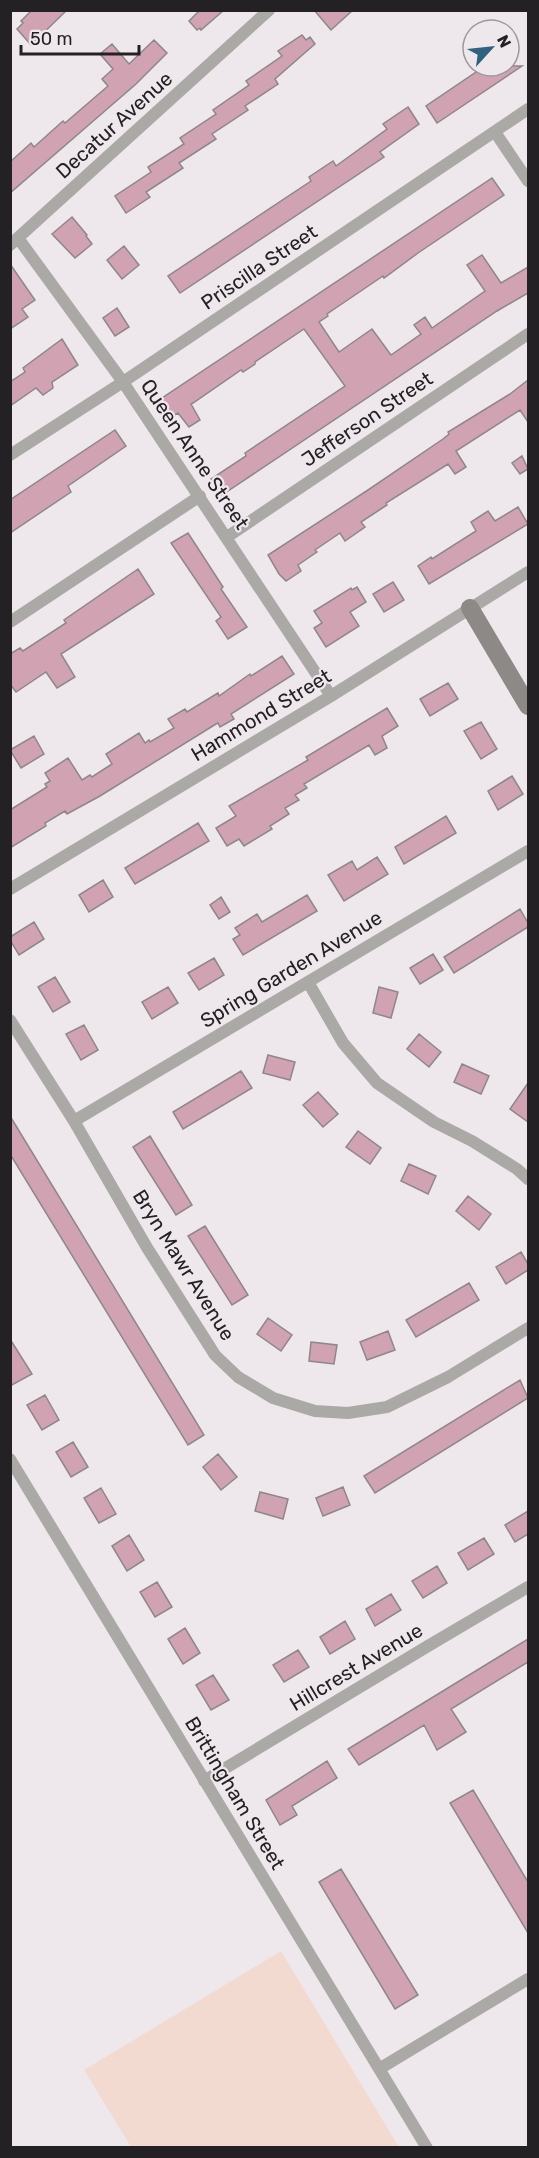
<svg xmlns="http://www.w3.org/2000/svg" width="539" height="2158" font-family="Rubik,sans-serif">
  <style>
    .commercial { fill: #f3dad1 }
    .building { fill: #d0a2b2; stroke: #8e8789; stroke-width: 1.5 }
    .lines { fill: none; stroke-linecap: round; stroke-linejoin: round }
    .street { stroke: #aba9a6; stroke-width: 12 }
    .secondary { stroke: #8c8986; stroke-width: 18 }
    .labels { text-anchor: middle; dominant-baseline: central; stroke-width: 4.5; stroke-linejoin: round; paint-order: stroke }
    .street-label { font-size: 20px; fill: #232123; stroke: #eee8ed }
  </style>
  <rect width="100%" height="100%" fill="#eee8ed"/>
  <path class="commercial" d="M281,1951L399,2147H131L84,2070Z"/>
  <path class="building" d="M32,10H67L31,45L17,29L23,23L21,21Z
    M200,10H224L201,30L200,28L197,30L189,21Z
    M314,10H353L331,30Z
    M302,35L306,40L310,37L315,44L275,79L278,84L245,106L248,110L212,134L216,139L179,163L183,168L146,192L150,197L126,213L115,196L151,172L148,167L184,144L180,138L216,114L213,110L249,85L246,81L282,56L278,51Z
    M154,40L167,53L136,84L10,193V162L31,143L34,147L63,121L65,123L108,86L102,79L113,69L100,54L112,44L129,64Z
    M485,66H522L437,123L426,106Z
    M408,107L419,124L380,152L384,157L180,293L168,276L311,181L309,177L333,161L336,166L387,129L383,124Z
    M492,178L504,195L418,253L384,278L383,276L327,314L328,316L319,322L339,352L372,329L391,355L421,334L414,325L425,317L432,328L485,291L467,265L482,255L501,283L528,267V293L497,311L222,495L211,479L246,456L245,453L345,386L304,329L255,362V364L243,372L241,370L193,403L191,404L200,420L189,427L178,413L171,417L159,400Z
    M72,217L87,235L86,236L92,244L75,258L52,234Z
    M124,246L139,265L122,279L107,260Z
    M10,264L35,300L22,309L28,317L10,329Z
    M117,308L129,327L115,336L103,318Z
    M62,339L78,365L52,382L53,388L43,395L36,388L10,406V382L25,372L23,368Z
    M528,380V422L520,410L456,451L466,467L455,474L448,464L386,503L387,505L361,522L365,527L345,541L340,533L315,550L317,552L298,565L301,571L286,581L279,574L268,555L368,490L443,439L449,434L448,432L510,394Z
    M115,430L126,446L68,486L71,492L10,533V500Z
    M522,456L528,469L520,474L512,463Z
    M518,507L528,524L429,584L418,566L431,557L432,559L476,531L471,522L488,511L495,521Z
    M188,533L223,587L221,589L247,627L228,639L216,621L221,617L171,543Z
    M138,569L154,594L61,654L75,677L57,688L46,672L16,692L10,684V654L20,648L23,651L66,623L64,620Z
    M393,582L404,600L384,612L373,594Z
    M357,587L366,602L350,612L359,626L326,647L314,628L322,623L314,611L351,588L352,590Z
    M282,656L294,674L231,714L234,719L220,727L218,723L216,724L100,796L67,814L65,811L45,823L46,826L10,848V810L47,787L45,784L50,781L45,773L68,758L82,780L90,775L92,777L112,764L106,754L139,733L145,743L149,740L150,742L174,728L168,719L185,709L187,712L218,693L219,696L250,674L251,676Z
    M448,683L458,699L430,716L420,699Z
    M387,708L398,726L382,736L387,748L375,755L369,745L304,784L307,788L295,795L299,800L285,808L289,814L270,826L272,829L244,846L239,839L227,846L216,828L236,816L229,806L308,760L306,757Z
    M481,722L497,749L481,759L464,731Z
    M34,736L44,754L21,768L10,750Z
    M512,776L523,794L498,810L488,791Z
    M446,816L456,833L404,864L395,847Z
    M198,823L209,841L135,884L125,868Z
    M377,857L388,874L344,901L328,875L352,861L357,870Z
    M103,880L113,897L89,912L79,895Z
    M307,895L317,911L243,955L233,939L240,935L235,928L257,914L262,922Z
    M221,897L230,912L219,919L210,905Z
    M520,909L528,923V927L454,973L444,957Z
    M34,922L44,939L19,955L10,940V937Z
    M433,954L443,970L420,984L410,968Z
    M214,958L224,975L199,990L188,973Z
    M55,977L70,1002L53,1012L38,987Z
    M168,987L178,1003L152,1019L142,1002Z
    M379,987L398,992L391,1018L373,1013Z
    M84,1025L98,1050L81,1060L66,1034Z
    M419,1034L441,1052L429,1067L407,1049Z
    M268,1055L295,1062L290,1080L263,1073Z
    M462,1064L489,1076L481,1094L454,1082Z
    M241,1071L252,1088L183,1129L173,1112Z
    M528,1083V1122L510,1109Z
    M318,1092L338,1114L323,1127L303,1105Z
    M10,1116L204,1435L188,1445L10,1154Z
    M358,1131L381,1148L370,1164L346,1147Z
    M150,1136L192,1205L176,1215L133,1147Z
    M409,1164L436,1176L428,1194L401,1181Z
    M468,1196L491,1214L479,1230L456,1211Z
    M205,1226L248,1295L232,1305L188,1236Z
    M521,1252L528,1264V1270L506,1284L496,1267Z
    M469,1283L479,1300L416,1337L406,1320Z
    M268,1318L292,1335L281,1351L257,1334Z
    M388,1331L395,1350L367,1360L360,1342Z
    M10,1339L32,1374L10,1386Z
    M311,1342L337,1345L334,1364L309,1361Z
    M520,1380L528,1398L375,1493L364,1476Z
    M45,1395L59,1420L42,1430L27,1405Z
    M73,1442L88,1467L71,1477L56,1452Z
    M218,1454L237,1477L221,1490L203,1467Z
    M343,1487L350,1505L323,1516L316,1498Z
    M101,1488L116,1514L99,1523L84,1498Z
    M260,1492L288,1499L283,1519L255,1511Z
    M528,1511V1534L515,1542L505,1525Z
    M129,1535L144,1560L127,1571L112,1546Z
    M484,1538L494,1554L468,1570L458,1553Z
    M437,1566L447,1583L423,1598L412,1581Z
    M157,1582L172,1607L155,1617L140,1592Z
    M391,1594L401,1610L375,1626L366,1609Z
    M345,1621L355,1639L330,1654L320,1637Z
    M185,1628L200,1653L183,1664L168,1639Z
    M528,1639V1662L451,1709L466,1732L437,1750L424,1725L359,1765L348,1749Z
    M298,1650L309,1667L284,1682L273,1665Z
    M213,1675L229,1700L211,1710L196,1685Z
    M327,1761L337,1778L292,1806L297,1815L280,1825L266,1800Z
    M473,1790L528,1882V1933L450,1803Z
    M341,1869L418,1995L395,2009L319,1882Z"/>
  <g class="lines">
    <path class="street" d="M495,132L528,181
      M18,238L123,382L331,696
      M10,245L269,10
      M10,455L123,382L528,109
      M227,537L528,334
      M10,622L200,496
      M10,889L331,696L528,572
      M308,982L343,1043L377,1083L434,1122L472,1141L517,1169L528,1179
      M10,1020L74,1121L146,1246L215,1355L238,1377L273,1398L315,1411L348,1413L387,1407L448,1377L528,1328
      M74,1121L528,851
      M10,1459L427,2148
      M204,1781L428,1646L528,1587
      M379,2069L528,1979"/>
    <path class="secondary" d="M470,608L528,706"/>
  </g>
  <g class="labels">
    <g class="street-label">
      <text transform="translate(114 125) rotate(-42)">Decatur Avenue</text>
      <text transform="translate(259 267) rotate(-34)">Priscilla Street</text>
      <text transform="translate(367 419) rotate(-34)">Jefferson Street</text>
      <text transform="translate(195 454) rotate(56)">Queen Anne Street</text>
      <text transform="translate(261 715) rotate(-31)">Hammond Street</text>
      <text transform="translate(291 969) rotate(-31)">Spring Garden Avenue</text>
      <text transform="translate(184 1265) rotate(58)">Bryn Mawr Avenue</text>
      <text transform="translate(356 1667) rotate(-31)">Hillcrest Avenue</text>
      <text transform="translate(235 1793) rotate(59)">Brittingham Street</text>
    </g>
  </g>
  <rect width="539" height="2158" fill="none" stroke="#232123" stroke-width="24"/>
  <g transform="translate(491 48) rotate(63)"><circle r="28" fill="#eee8ed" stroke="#9d989c" stroke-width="1.5"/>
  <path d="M0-4.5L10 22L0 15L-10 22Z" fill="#30627f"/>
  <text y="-9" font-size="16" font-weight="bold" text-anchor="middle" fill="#232123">N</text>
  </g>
  <path d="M21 45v9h118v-9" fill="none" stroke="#232123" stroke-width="3"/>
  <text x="30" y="45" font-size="18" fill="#232123" stroke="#eee8ed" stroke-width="4.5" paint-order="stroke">50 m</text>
</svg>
